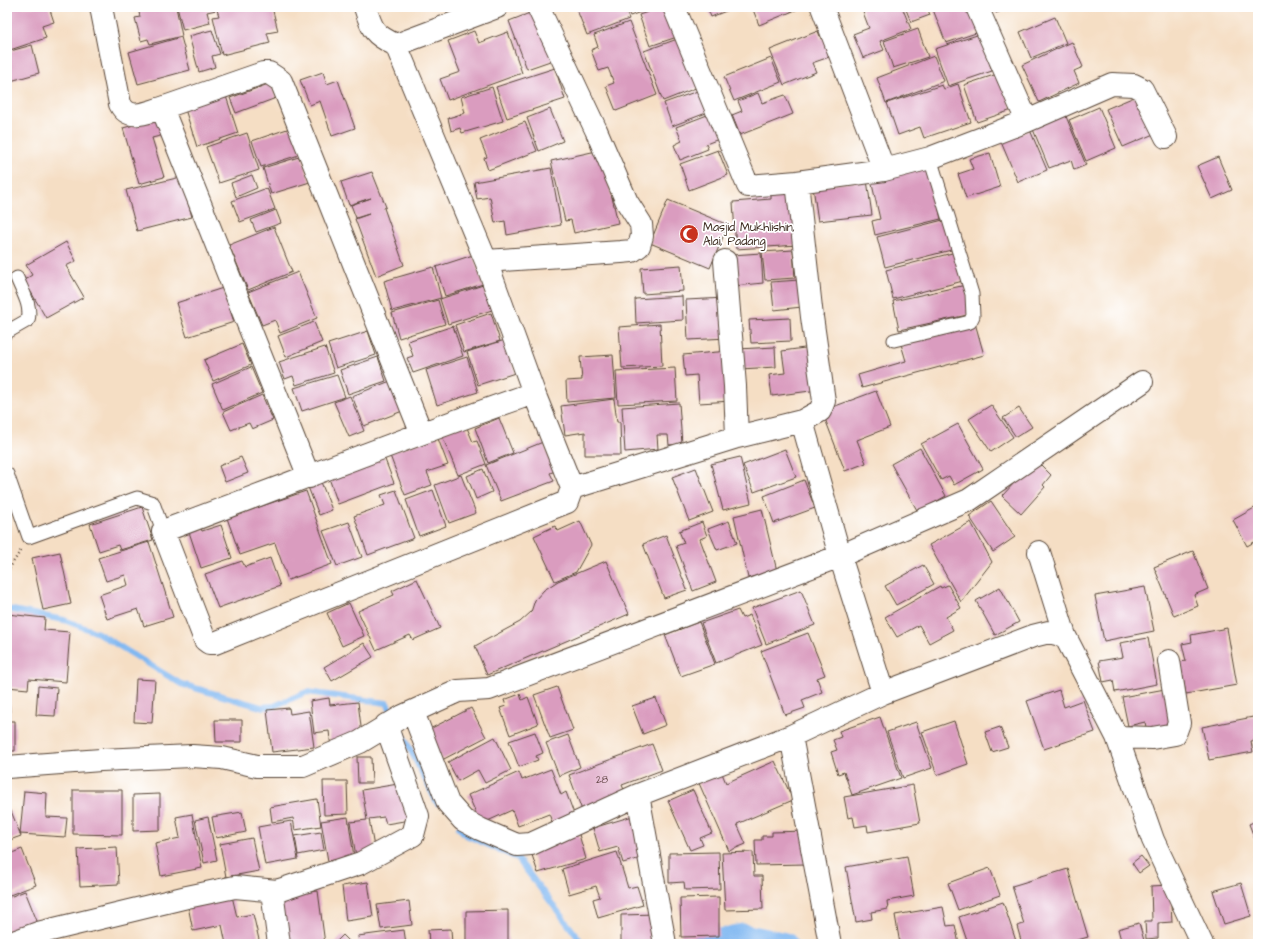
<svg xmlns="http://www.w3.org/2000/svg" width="1265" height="951" font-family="'Architects Daughter',sans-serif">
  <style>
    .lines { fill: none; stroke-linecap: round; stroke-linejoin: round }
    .stream { stroke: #81b8f1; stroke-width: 6 }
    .canal { stroke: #81b8f1; stroke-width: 23 }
    .building { fill: #da9cbf }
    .lane-casing { stroke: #574537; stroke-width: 15 }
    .street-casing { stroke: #574537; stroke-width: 24 }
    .path { stroke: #574537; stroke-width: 2.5; stroke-dasharray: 1 3; stroke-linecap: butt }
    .lane { stroke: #fff; stroke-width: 13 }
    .street { stroke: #fff; stroke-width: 22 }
    .labels { text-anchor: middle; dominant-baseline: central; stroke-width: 3.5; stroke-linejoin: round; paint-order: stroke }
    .number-label { font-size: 10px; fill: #634646 }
    .poi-label { font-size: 12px; fill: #3b2a1e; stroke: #fff; text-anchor: start }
  </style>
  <rect width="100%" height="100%" fill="#fff"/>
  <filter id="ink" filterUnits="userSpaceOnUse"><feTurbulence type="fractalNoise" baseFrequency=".025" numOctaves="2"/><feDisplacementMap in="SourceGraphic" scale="8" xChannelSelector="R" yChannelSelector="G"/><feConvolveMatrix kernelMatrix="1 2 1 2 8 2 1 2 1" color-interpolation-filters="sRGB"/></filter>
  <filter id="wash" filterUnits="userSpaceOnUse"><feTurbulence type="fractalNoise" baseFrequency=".012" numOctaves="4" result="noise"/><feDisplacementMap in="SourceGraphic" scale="16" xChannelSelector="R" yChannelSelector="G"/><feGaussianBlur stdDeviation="0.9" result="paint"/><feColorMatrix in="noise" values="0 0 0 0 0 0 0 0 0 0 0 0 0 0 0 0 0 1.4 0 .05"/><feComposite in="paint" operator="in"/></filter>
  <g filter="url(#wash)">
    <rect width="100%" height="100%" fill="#f5dec4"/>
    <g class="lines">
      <path class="stream" d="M7,609L64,620L98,633L181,684L261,707L274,706L307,692L387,703L437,803
        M459,828L466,835L517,858L583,944"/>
      <path class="canal" d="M702,944L743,935L786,944"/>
    </g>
    <g id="blocks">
      <path class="building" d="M7,7H49L54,22L42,26L46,38L7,51Z
        M138,7H164L165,9L176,7L182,36L150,44L148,39L141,41L135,18L140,17Z
        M177,7H215L216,10L207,12L210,23L183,30Z
        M216,7H272L278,31L267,33L270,43L222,55L213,17L219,16Z
        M584,7H624L629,19L587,35L577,10Z
        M626,7H654L630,16Z
        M662,7H672L683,35L650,46L639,15Z
        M707,7H736L711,17Z
        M752,7H803L759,25Z
        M861,7H902L911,29L880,41L884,50L863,58L853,34L869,28Z
        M905,7H927L930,15L911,22Z
        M932,7H973L982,31L946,43Z
        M993,7H1013L996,13Z
        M535,11L553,60L527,69L509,21Z
        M1055,17L1066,43L1031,58L1020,32Z
        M629,22L657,95L616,111L606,86L614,83L608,68L599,71L591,50L598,47L594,35Z
        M918,29L928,57L893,68L884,41Z
        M212,30L220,54L212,56L215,67L199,72L189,36Z
        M474,31L479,43L508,32L522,73L448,100L440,79L460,72L448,41Z
        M818,31L821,39L828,36L835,55L812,63L816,72L784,85L770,50Z
        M980,34L992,71L948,86L935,49Z
        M181,37L190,70L138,84L129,52Z
        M683,37L701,86L663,101L644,51Z
        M1072,42L1083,67L1074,71L1079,83L1039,102L1022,65Z
        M32,45L39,73L7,82V52Z
        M934,56L944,81L886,103L877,78Z
        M771,58L781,82L734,101L724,77Z
        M555,68L565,99L507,118L496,87Z
        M323,72L327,84L338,80L355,128L332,136L320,101L310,105L300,80Z
        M1000,73L1012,110L977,122L964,85Z
        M271,83L276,98L236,113L230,98Z
        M958,84L971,122L924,138L920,127L898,135L887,103L942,85L944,89Z
        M492,87L503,121L462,133L460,128L451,131L448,118L465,113L461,97Z
        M706,88L714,110L672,126L664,103Z
        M225,93L238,133L197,147L184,106Z
        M758,93L762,103L785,95L793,114L740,135L732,115L742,111L738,101Z
        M1139,95L1156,133L1123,147L1106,109Z
        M1099,107L1116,148L1086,161L1069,120Z
        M550,109L563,141L539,151L527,118Z
        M715,112L724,137L706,144L708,149L680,160L674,145L682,141L676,127Z
        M1065,114L1086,165L1074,170L1071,160L1049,168L1032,127Z
        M159,118L164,135L152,138L164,177L139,184L123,128Z
        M525,122L537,151L488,170L484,158L487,157L480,140Z
        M293,127L302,154L261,167L252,141Z
        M1030,130L1047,170L1018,182L1001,142Z
        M247,133L259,170L219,183L206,147Z
        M601,150L618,223L574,233L571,220L565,221L551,161Z
        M718,150L728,175L689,190L680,164Z
        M990,153L1000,187L966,198L958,174L973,169L969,159Z
        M302,156L310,182L271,194L263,168Z
        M1218,157L1232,190L1212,199L1197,166Z
        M929,166L941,219L875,235L872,221L880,219L871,180Z
        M551,168L561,225L507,235L505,221L495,223L490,197L477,199L474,182Z
        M372,172L386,207L384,208L404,265L376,276L355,219L369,214L356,218L351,205L371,198L349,205L341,182Z
        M252,175L257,188L236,197L231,183Z
        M181,177L192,217L137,231L126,190Z
        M867,180L872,215L818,221L813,187Z
        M267,188L275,209L240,222L232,201Z
        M794,188L798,245L736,249L733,202L771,199V190Z
        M668,200L728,225L710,268L650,243Z
        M276,210L281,223L256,232L251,220Z
        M947,219L955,249L885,267L877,237Z
        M274,227L292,272L248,290L229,245Z
        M66,242L76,261L66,266L84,297L46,318L24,280L32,275L26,265Z
        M793,250L795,278L765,280L762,252Z
        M956,252L963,281L893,299L886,270Z
        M761,253L763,283L734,286L732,255Z
        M473,255L483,284L445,296L436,267Z
        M681,265L683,291L643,294L641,268Z
        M433,267L441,298L392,311L384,281Z
        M298,272L317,318L280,333L275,320L262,325L248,292Z
        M799,280L802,307L774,310L771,282Z
        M483,285L492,310L448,324L440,299Z
        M966,285L972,314L899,330L893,301Z
        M223,288L234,322L187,337L176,303Z
        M682,296L683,320L636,323L635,299Z
        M726,298L728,338L688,340L686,300Z
        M438,300L445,324L399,338L392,313Z
        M491,313L500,341L464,352L455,325Z
        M790,318L791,341L751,343L749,320Z
        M314,322L322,342L286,357L278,336Z
        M975,323L984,355L862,388L858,375L906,361L901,344Z
        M660,324L662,366L622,368L619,327Z
        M453,326L463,356L413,373L407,358L413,356L408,341Z
        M368,331L376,355L336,368L328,344Z
        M505,340L515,373L478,385L467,352Z
        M242,344L251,365L213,381L204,360Z
        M325,347L334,373L296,385L293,376L285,379L279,362Z
        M775,347L776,367L740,369L738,349Z
        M812,347L818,390L772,396L769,375L785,373L782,351Z
        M729,351L732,401L699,403L697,375L685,376L683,355Z
        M613,355L616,398L567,402L566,381L582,380L580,357Z
        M378,357L386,381L348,394L340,370Z
        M467,357L478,392L437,405L426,370Z
        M251,367L262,393L223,410L212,384Z
        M675,368L677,401L618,404L616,371Z
        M337,375L345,397L302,411L294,388Z
        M393,380L405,410L364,426L352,396Z
        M876,391L890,427L857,440L866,463L845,471L822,411Z
        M262,395L273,420L252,429L249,423L231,430L223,412Z
        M350,396L364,431L349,437L334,402Z
        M614,399L617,422H620L621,455H585V432L565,435L561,406Z
        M679,403L682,444L669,445L668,435H657L658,449L625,452L622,407Z
        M991,405L1013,437L991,452L969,419Z
        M1019,408L1032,427L1016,437L1003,418Z
        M499,418L513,453L488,463L475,428Z
        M465,423L473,442L477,441L486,464L458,475L441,433Z
        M958,424L983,469L954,485L949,476L941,480L921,444Z
        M437,436L448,465L427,472L432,485L405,495L389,453Z
        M543,442L555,471L550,473L554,481L501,501L486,465Z
        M920,448L946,496L918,512L891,464Z
        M785,449L796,477L754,492L743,465Z
        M241,457L248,473L225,482L219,466Z
        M384,457L394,483L338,504L329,478Z
        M740,457L751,503L723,510L711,464Z
        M1039,463L1051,475L1043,485L1045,487L1021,514L1002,496L1028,468L1031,471Z
        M696,468L713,512L689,521L672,477Z
        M483,469L492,492L476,499L467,476Z
        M461,475L476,513L449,523L435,485Z
        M804,480L815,508L774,523L764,496Z
        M321,482L332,510L319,515L308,487Z
        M396,490L414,538L368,555L354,516L385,505L381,495Z
        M433,490L446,526L419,536L406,500Z
        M306,491L332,564L288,580L275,543L240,555L227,518Z
        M991,501L1015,537L993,552L969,516Z
        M1258,506V540L1247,546L1233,520Z
        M142,507L153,540L120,550L118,545L99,551L90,524Z
        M762,509L777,571L748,578L734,516Z
        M580,521L591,545L576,572L555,581L534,536L555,526L558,531Z
        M729,521L737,543L717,550L708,529Z
        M349,522L362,557L337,566L323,531Z
        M702,522L707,536L700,539L716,582L693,591L676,546L684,543L679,531Z
        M971,522L992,562L961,602L929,545Z
        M199,525L202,531L221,525L232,558L201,568L188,529Z
        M666,535L687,590L664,598L643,544Z
        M149,542L173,617L144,626L138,609L107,619L99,595L128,585L125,575L106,581L98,558Z
        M1193,551L1208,589L1194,595L1198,606L1174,616L1154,567Z
        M60,552L71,604L43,610L32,558Z
        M270,558L280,586L218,608L205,574L242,561L245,567Z
        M606,561L629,614L487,675L475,646L520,622L531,612L535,600L544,590L558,581Z
        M923,565L934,584L896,605L885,586Z
        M417,579L440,628L413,640L410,635L376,650L358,611L394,595L392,591Z
        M948,585L961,608L946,617L953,630L929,643L919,625L897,637L885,617L940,586L941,588Z
        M1000,587L1019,622L995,635L976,601Z
        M1145,587L1154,631L1104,641L1095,596Z
        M801,590L815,625L766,644L752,608Z
        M349,603L364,636L342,646L327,613Z
        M738,610L742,618L750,615L762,645L716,663L701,623Z
        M7,614L45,618L44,630L70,632L66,682L29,679L28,689L7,687Z
        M699,622L715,664L681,676L665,635Z
        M1227,628L1237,685L1186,694L1180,662L1186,661L1182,644L1192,642L1191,635Z
        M808,633L825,675L817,678L822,692L802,700L805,708L785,715L761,651Z
        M1148,638L1157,684L1115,692L1113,680L1103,682L1099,661L1123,657L1120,643Z
        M364,643L373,657L332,681L324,667Z
        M136,679L155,680L152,723L134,722Z
        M38,686L57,688L55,716L36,715Z
        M557,687L573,730L550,738L534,695Z
        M1165,689L1173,727L1147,732L1145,722L1128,726L1122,697Z
        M7,690H9L10,716H7Z
        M1059,690L1064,707L1083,700L1095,732L1044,749L1027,701Z
        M520,694L522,700L528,697L538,724L510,735L500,708L506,706L504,700Z
        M329,698L330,705L358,702L362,735L331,748L329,731L314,733L310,701Z
        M656,698L666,725L643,734L632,706Z
        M289,708L290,714L309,711L314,747L272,752L267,710Z
        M471,708L486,737L442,760L426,731Z
        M1258,716V740L1251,741L1253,752L1209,760L1202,727Z
        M880,717L901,778L852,795L844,772L838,774L831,752L837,750L833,740L841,737L839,731Z
        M215,720H242V742H216Z
        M7,721H15V751H7Z
        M954,721L968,764L937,775L922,732Z
        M916,722L932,768L903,778L887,732Z
        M1000,727L1008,747L992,752L985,732Z
        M535,732L543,753L536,756L538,760L519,767L509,741Z
        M568,735L580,767L559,776L546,743Z
        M495,737L511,770L485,783L478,770L458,781L448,762Z
        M652,744L662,770L622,785L627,797L583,813L569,775Z
        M357,757H371L372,783H358Z
        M775,761L793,800L737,824L746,844L729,851L698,781L721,771L726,783Z
        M551,769L561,795L566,792L577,822L555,830L549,814L518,826L512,810L481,824L468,795L519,772L522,780Z
        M323,781H347L348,814L324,815Z
        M404,783L410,820L386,824L384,817L369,819L375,853L356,856L350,822L367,820L362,790Z
        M913,785L920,823L868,832L867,825L855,827L853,817L848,818L844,797Z
        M73,790H122V835L73,834Z
        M693,790L712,833L700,838L703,845L690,850L668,801Z
        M24,791L47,793L46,817L67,818L65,837L20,834Z
        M160,794V830L133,831V795Z
        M317,799L321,826L295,830L293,818L272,822L270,807Z
        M11,811L21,836L7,841V812Z
        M242,812L246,832L216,838L212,817Z
        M192,814L202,868L161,876L155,843L180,838L176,817Z
        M636,815L648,856L623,863L618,847L600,852L593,828Z
        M208,817L217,860L204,863L195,820Z
        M348,817L354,857L328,861L321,821Z
        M1258,820V847L1249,824Z
        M291,821L298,859L265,865L258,827Z
        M578,831L586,859L538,873L529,846Z
        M806,831L807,864L756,865L755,840H762V836H772V832Z
        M321,832L324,850L298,855L295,836Z
        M252,838L259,871L226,877L220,844Z
        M117,847L119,884L80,886L78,849Z
        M22,849L36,885L7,896V855Z
        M617,852L628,888L637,886L643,905L598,918L593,899L600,897L596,886L569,894L562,869Z
        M719,852L720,889L685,890L684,882L669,883V853Z
        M753,852L754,876H762L763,909L725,910L722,853Z
        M907,856L914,896L887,901L888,909L871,912L872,919L856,922L846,867Z
        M1141,856L1149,866L1139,873L1132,863Z
        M990,868L1000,895L958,910L948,883Z
        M1068,869L1088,937L1064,944H1022L1017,926L1024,924L1012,886Z
        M368,882L373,917L346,921L342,886Z
        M1241,883L1251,916L1224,924L1213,891Z
        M1170,885L1172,922L1158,923V938L1146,939L1145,921H1152L1151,886Z
        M25,891L39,926L7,938V898Z
        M318,891L325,944H283L277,896Z
        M231,892L237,917L253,914L260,944H226L222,925L193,931L187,901Z
        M719,897V936L681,937L680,898Z
        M409,901L412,925L381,929L377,905Z
        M1003,902L1017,944H968L959,917Z
        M943,907L947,926L955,925L959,944H900L895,915Z
        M508,910V943H466V911Z
        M657,914V944H621V915Z
        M1139,923L1145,944H1122L1118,929Z
        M451,929L452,944H429L428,930Z
        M404,930L406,944H359L358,936Z
        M343,935L352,944H334Z"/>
    </g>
  </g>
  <g filter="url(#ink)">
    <use href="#blocks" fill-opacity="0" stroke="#574537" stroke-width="1"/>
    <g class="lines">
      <defs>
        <path id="lane" d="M7,332L28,320C32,306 22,291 17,278
          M894,340L970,322L973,316L972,294L930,158
          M7,474L29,537L137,498L153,503L163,531"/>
        <path id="street" d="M101,7L120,104C129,122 147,112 162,108L309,477
          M365,7C372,30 374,35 396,45
          M497,7L396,45L486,261L534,393L572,488L567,502L215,643H209L205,640L163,531C287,485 409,436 534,393
          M674,7L748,186L797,182L884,170L930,158L1027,121L1112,84L1134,85L1142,89L1166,137
          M822,7L884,170
          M977,7L1027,121
          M162,108L263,73H269L281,81L421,432
          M797,182L812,317L824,401L820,411L802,421
          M486,261L621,252L632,251L639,246L642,236L641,224L627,202L596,130L538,7
          M725,261L735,386L737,437
          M572,488L737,437L802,421L840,556L883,693
          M1039,552L1065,636
          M413,712L448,803L463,820L480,829L517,845L531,844L638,795L791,736L883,693L1033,636L1049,632L1065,636L1117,737L1153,840L1202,944
          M791,736L830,944
          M1117,737L1152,738L1175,734L1179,723L1169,661
          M7,767L101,760L192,756L222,758L257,766H303L360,742L403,716L458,691L489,689L840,556L969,500L1142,382
          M638,795L665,944
          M8,944L38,933L187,897L235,887L277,891
          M279,944L273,899L277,891L361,863L413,835L418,816L386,725"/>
      </defs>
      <use href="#lane" class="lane-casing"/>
      <use href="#street" class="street-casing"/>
      <path class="path" d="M7,572L21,550"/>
      <use href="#lane" class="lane"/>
      <use href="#street" class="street"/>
    </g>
  </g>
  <defs>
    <symbol id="mosque-disc" viewBox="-11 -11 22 22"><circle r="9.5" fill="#c8321e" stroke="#fff"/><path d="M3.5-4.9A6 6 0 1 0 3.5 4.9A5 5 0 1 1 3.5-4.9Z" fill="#fff"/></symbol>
  </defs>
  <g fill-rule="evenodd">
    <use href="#mosque-disc" x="678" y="223" width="22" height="22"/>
  </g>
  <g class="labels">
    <g class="number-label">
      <text x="602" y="780">28</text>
    </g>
    <g class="poi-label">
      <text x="703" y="227">Masjid Mukhlishin,<tspan x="703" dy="14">Alai, Padang</tspan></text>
    </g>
  </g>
  <rect width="1265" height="951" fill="none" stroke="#fff" stroke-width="24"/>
</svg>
